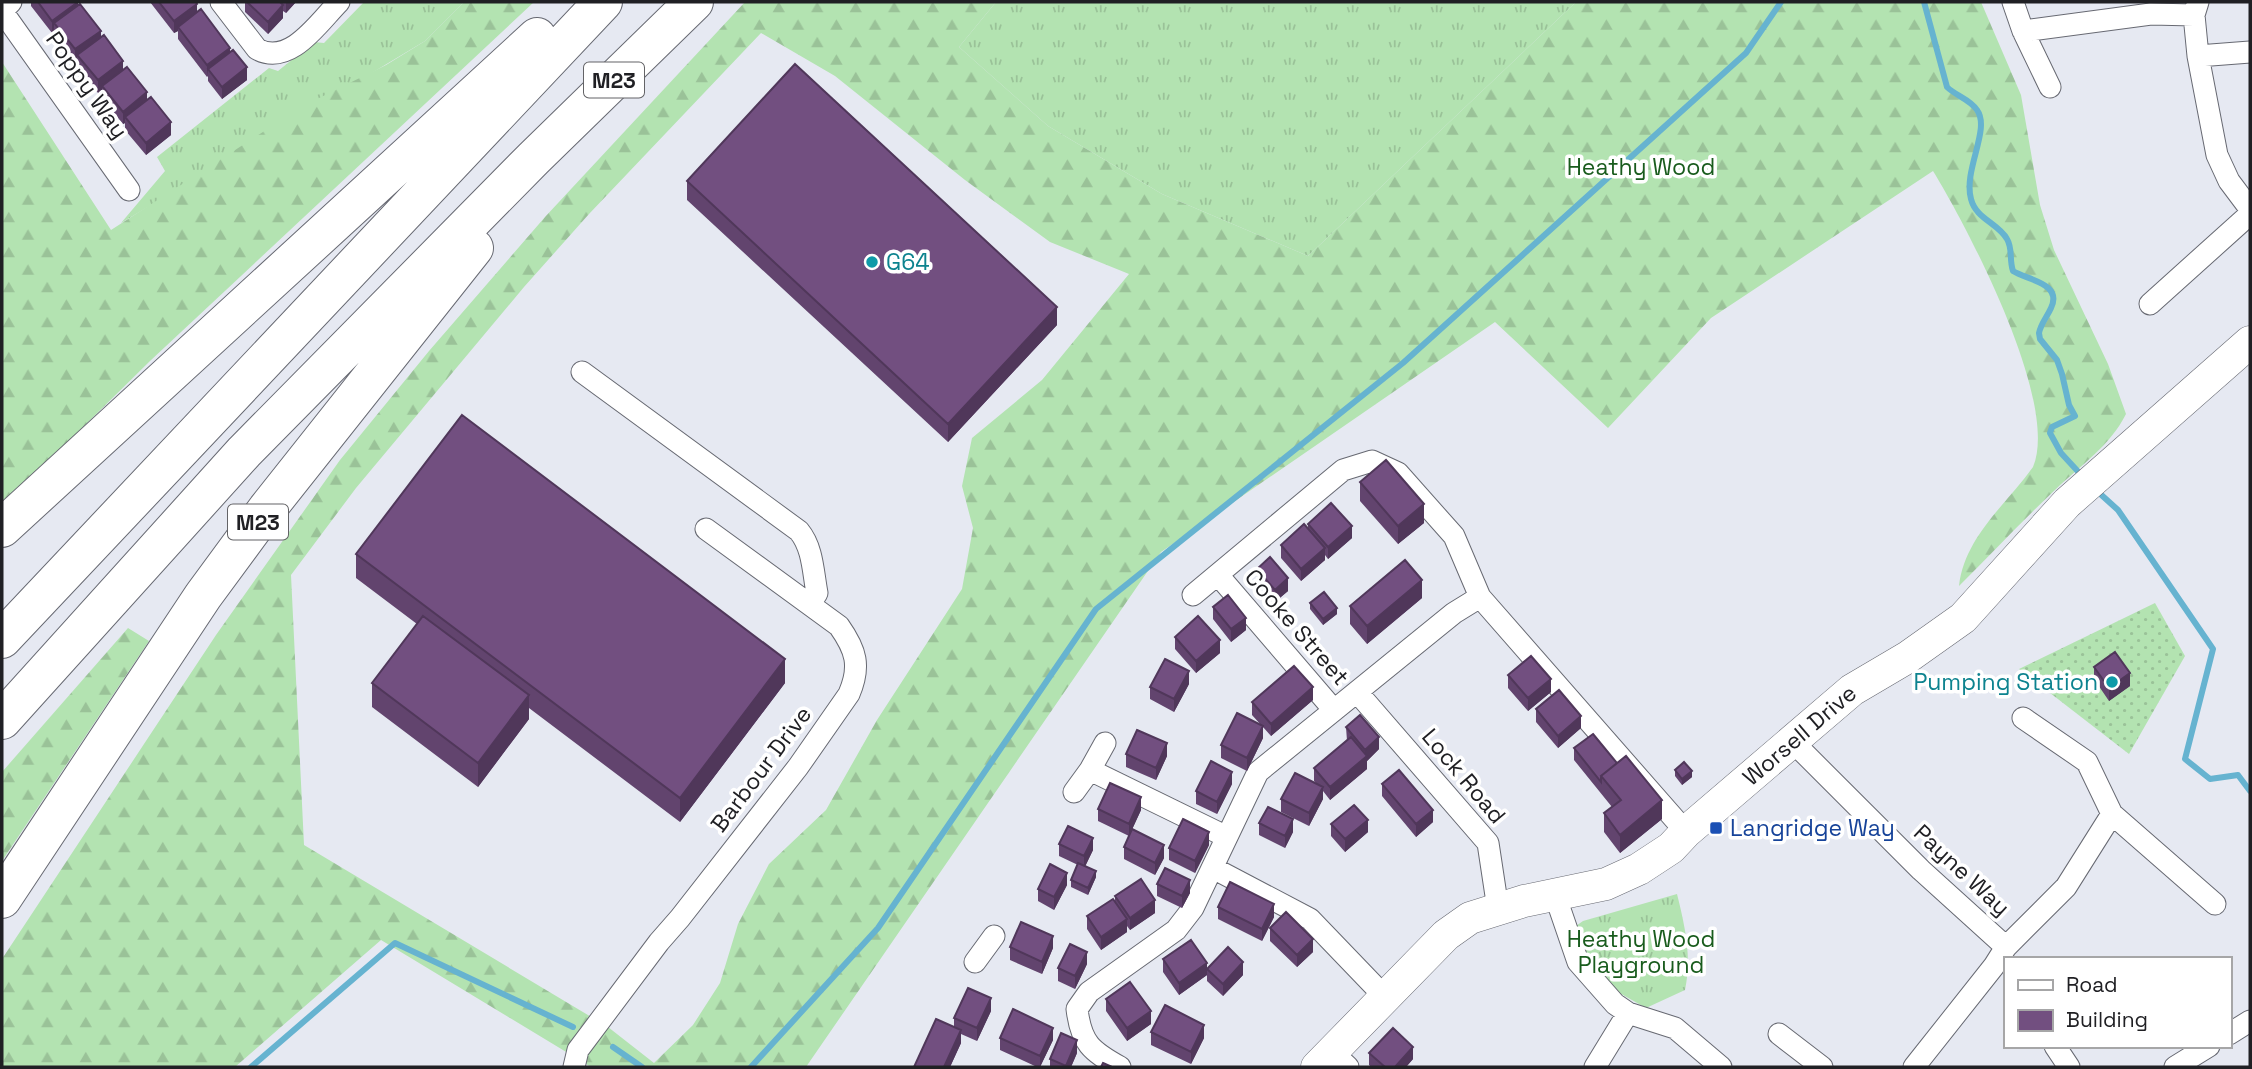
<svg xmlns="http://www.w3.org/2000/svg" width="2252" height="1069" font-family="'Space Grotesk',sans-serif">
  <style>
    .grass { fill: url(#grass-tufts) }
    .forest { fill: url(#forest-firs); fill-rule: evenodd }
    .garden { fill: url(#garden-dots) }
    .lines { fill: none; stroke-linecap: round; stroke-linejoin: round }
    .stream { stroke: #66b3d0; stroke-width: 6 }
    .street-casing { stroke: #676972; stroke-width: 23 }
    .secondary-casing { stroke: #676972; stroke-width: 33 }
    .highway-casing { stroke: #676972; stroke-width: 40 }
    .street { stroke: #fff; stroke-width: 21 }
    .secondary { stroke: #fff; stroke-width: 32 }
    .highway { stroke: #fff; stroke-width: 38 }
    .wall { fill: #62446e }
    .shaded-wall { fill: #50375a }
    .building { fill: #724f80; stroke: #50375a; stroke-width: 2 }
    .culture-dot { fill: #0f9aa8; stroke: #fff; stroke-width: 2.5 }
    .transit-dot { fill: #1a4fb4; stroke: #fff; stroke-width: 2.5 }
    .labels { text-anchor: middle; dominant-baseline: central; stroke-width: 7; stroke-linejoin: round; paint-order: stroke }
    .shield { fill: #fff; stroke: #636366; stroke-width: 2 }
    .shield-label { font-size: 21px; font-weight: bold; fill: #202024 }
    .street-label { font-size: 23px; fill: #202024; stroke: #fff }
    .park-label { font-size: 23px; fill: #195c1d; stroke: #fff }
    .culture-label { font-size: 23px; fill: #0d838f; stroke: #fff; text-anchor: start }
    .transit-label { font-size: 23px; fill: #164399; stroke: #fff; text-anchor: start }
  </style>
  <defs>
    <pattern id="grass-tufts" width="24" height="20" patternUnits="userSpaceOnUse" patternTransform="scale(1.75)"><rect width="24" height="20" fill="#b3e3b1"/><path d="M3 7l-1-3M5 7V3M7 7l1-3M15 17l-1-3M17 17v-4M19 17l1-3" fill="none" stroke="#9ac298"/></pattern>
    <pattern id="forest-firs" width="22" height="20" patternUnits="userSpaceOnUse" patternTransform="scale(1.75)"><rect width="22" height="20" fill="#b3e3b1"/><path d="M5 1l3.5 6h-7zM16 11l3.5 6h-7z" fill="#9ac298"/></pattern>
    <pattern id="garden-dots" width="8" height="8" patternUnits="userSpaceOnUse" patternTransform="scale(1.75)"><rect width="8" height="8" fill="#b3e3b1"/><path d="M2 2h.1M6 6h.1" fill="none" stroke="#9ac298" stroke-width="1.8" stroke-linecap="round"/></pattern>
  </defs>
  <rect width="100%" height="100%" fill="#e6e9f2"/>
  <path class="grass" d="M364,2H464L425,41L121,223L165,171L157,157L269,68L278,71L314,42L324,43Z
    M996,2H1576L1308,256L1162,194L1048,126L959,47Z
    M1677,894C1685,926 1692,957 1685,990L1646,1008L1616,991L1591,963L1573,928L1583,921Z"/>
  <path class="forest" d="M464,2H534L150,361L2,507V62L111,230L305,105L386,65L425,41Z
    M745,2H996L959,47L1048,126L1162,194L1308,256L1576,2H1981L2021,95L2040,205L2054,250L2108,364L2126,414C2110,446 2081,465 2056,489C2023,520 1991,554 1959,586C1965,536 2006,505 2033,467C2060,403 1968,228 1933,171L1711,318L1608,428L1495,322L1161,552L806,1067H591L381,940L235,1067H2V959L216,635L340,460L429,351L545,217ZM761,33L835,76L965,180L1050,242L1129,274L1042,380L972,438L962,486L973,528L962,589L877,720L826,810L769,864L738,924L720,983L693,1025L654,1063L608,1027L304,845L291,575L356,488L524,287L589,214Z
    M128,628L149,641L2,861V772Z"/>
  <path class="garden" d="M2155,603L2185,656L2129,754L2019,669Z"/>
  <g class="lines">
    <path class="stream" d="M1924,2L1947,87C1956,96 1970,99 1977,110C1991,129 1963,170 1971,199C1976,219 1998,223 2007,239C2013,249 2009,260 2013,271C2027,280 2063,283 2051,308C2047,317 2041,323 2039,333L2040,339L2057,360L2062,374L2069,405L2075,416L2052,427L2050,433L2061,453L2084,478
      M2097,491L2118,510L2213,649L2185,759L2210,779L2238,775L2250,791
      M613,1047L642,1067
      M251,1067L395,943L573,1027
      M751,1067L878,928L1096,609L1403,363L1746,53L1781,2"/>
    <defs>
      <path id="street" d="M11,2L2,11L129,190
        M221,2L257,49C290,67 319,22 339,2
        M2013,2L2023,31L2050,87
        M2198,2L2194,15L2198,56L2217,155L2229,181L2250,209
        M2023,31L2151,14L2194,15
        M2198,56L2250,52
        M2150,304L2250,214
        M582,372L799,531C813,548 813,572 817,593L810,604
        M1218,575L1333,709
        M1193,595L1343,470L1372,461L1398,473L1454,536L1480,597L1686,832
        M1357,692L1488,843L1498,909
        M1793,742L1921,870L2006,947
        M1090,770L1227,837
        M1074,792L1090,770L1105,743
        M2112,814L2215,904
        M1213,868L1310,919L1384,996
        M1555,895L1578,962L1615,1004L1628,1013L1675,1028L1721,1067
        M975,962L994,936
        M1779,1034L1822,1067
        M2229,1034L2250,1021
        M2055,1046L2069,1067
        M1332,1052L1348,1067
        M574,1067L578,1050L659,942L680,918L798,767L849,694C861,666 856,650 839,626L706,529
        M1120,1067C1091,1051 1081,1043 1077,1009L1089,992L1176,930L1193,908L1258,772L1454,613L1480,597
        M1595,1067L1628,1013
        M1914,1067L1994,966L2006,947L2066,887L2112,814L2087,762L2023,718
        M2175,1067L2209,1046"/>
      <g id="secondary">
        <path id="s1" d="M1317,1067L1446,935L1470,918L1524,901L1606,884L1639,869L1671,848L1686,832L1852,690L1908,657L1963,618L2067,503L2250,342"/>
      </g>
      <path id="highway" d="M2,528L537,37
        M2,639L603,2
        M2,720L244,452L533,159L694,2
        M2,899L203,596L267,509L474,248"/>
    </defs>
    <use href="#street" class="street-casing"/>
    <use href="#secondary" class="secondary-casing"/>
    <use href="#highway" class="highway-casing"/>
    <use href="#street" class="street"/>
    <use href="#secondary" class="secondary"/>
    <use href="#highway" class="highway"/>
  </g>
  <path class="wall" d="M31,2H78V6L123,70L171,135L146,155L125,130V123L123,124L102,98V90L98,93L77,67V60L75,62L54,36V32L52,33L31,6Z
    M150,2H196L197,12L230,52L247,80L222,99L208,81V76L207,77L178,39V31L174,33Z
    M245,2H296L286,13L283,11V18L268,34L245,12Z
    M687,181L1057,325L948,442L687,200Z
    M1360,482L1424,523L1398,544L1360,501Z
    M1308,524L1352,538L1328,559L1325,555V560L1301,581L1281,558V545L1308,528Z
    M356,554L785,683L680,822L529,708V719L478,787L372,707V683L417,624L356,578Z
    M1257,569L1288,591L1275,602L1257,581Z
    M1422,598L1367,644L1350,624V606Z
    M1310,603L1337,614L1323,625L1310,609Z
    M1213,607L1246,630L1231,642L1213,619Z
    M1175,637L1220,653L1196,673L1175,649Z
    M2094,667L2130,686L2109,701L2094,679Z
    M1508,675L1551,692L1528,711L1508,688Z
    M1189,684L1174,712L1150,699V687Z
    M1313,700L1271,736L1263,727V738L1247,771L1221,758V745L1261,725L1252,715V702Z
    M1536,709L1581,728L1558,748L1536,722Z
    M1346,727L1379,749L1367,761V769L1330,800L1323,791V799L1309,826L1281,812V799L1317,784L1314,781V768L1347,741Z
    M1574,748L1662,819L1620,853L1604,832V813L1612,807L1574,760Z
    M1126,754L1167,756L1156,780L1126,767Z
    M1675,770L1692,777L1682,785L1675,776Z
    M1232,784L1217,814L1196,804V791Z
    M1382,784L1433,822L1416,837L1382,796Z
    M1098,809L1141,810L1129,836L1098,821Z
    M1259,823L1293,832L1285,848L1259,835Z
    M1331,824L1368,832L1345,852L1331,836Z
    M1059,844L1093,850L1085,866L1096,877L1088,895L1071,887V880L1078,865L1059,856Z
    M1209,845L1195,873L1169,860V848Z
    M1124,847L1164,858L1155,875L1124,859Z
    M1157,884L1190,893L1182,908L1157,896Z
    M1067,885L1054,910L1038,901V889Z
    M1115,896L1155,913L1130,930L1127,926V932L1101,950L1087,929V916L1115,902Z
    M1218,907L1274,917L1262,941L1218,919Z
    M1270,928L1313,952L1297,967L1270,941Z
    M1010,947L1053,948L1042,974L1010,960Z
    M1163,959L1207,975L1179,995L1163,972Z
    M1087,964L1075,989L1058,981V968Z
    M1207,969L1243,975L1223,996L1207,981Z
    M1106,999L1151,1024L1127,1041L1106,1011Z
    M991,1011L977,1041L961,1034V1043L950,1067H914L954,1027V1018Z
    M1151,1032L1204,1038L1191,1064L1151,1045Z
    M1000,1038L1053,1040L1040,1067H1037L1000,1050Z
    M1077,1053L1071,1067H1050V1059Z
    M1369,1053L1413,1059L1406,1067H1371L1369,1065Z"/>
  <path class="shaded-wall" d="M78,2V14L54,23V32L52,33V21Z
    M286,2H296L286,13Z
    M197,4V16L178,27V31L174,33V21Z
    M283,5V18L268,34V22Z
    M101,31V43L77,55V60L75,62V49Z
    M230,48V60L208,69L207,77V65Z
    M123,61V74L102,86V90L98,93V80Z
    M247,67V80L222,99V87Z
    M147,92V105L125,117V123L123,124V112Z
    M171,122V135L146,155V143Z
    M1057,307V325L948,442V424Z
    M1424,504V523L1398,544V526Z
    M1352,526V538L1328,559V547Z
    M1325,548V560L1301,581V569Z
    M1288,578V591L1275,602V590Z
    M1422,580V598L1367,644V626Z
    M1337,608V614L1323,625V619Z
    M1246,618V630L1231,642V629Z
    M1220,640V653L1196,673V661Z
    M785,659V683L680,822V798Z
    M1189,671V684L1174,712V699Z
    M2130,673V686L2109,701V688Z
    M1551,679V692L1528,711V698Z
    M1313,687V700L1271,736V724Z
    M529,695V719L478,787V763Z
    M1581,716V728L1558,748V736Z
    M1263,726V738L1247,771V758Z
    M1379,737V749L1367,761V769L1330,800V787L1365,758V750Z
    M1167,743V756L1156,780V768Z
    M1692,771V777L1682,785V779Z
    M1232,772V784L1217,814V802Z
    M1323,787V799L1309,826V813Z
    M1141,797V810L1129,836V824Z
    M1662,800V819L1620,853V835Z
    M1433,810V822L1416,837V824Z
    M1293,819V832L1285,848V836Z
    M1368,820V832L1345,852V839Z
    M1209,832V845L1195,873V861Z
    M1093,838V850L1084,869V856Z
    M1164,845V858L1155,875V863Z
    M1096,871V877L1088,895V888Z
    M1067,873V885L1054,910V897Z
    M1190,880V893L1182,908V896Z
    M1155,900V913L1130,930V918Z
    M1274,904V917L1262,941V929Z
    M1127,919V932L1101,950V937Z
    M1053,936V948L1042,974V962Z
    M1313,939V952L1297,967V955Z
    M1087,952V964L1075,989V976Z
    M1243,962V975L1223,996V984Z
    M1207,963V975L1179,995V983Z
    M991,998V1011L977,1041V1028Z
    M1151,1011V1024L1127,1041V1028Z
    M1204,1025V1038L1191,1064V1052Z
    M1053,1028V1040L1040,1067V1056Z
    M961,1030V1043L950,1067H944Z
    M1077,1040V1053L1071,1067H1066Z
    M1413,1047V1059L1406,1067H1395Z"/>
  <path class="building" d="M38,2H78L52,21Z
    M159,2H196L197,4L174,21Z
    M247,2H280L283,5L268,22Z
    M80,4L101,31L75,49L54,23Z
    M201,9L230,48L207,65L178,27Z
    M104,35L123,61L98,80L77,55Z
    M233,50L247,67L222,87L208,69Z
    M795,64L1057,307L948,424L687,181Z
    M127,67L147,92L123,112L102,86Z
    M151,97L171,122L146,143L125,117Z
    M462,415L785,659L680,798L356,554Z
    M1386,460L1424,504L1398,526L1360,482Z
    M1331,503L1352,526L1328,547L1308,524Z
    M1304,524L1325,548L1301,569L1281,545Z
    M1270,557L1288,578L1275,590L1257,569Z
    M1405,560L1422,580L1367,626L1350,606Z
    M1324,592L1337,608L1323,619L1310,603Z
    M1228,595L1246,618L1231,629L1213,607Z
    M423,616L529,695L478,763L372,683Z
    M1198,616L1220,640L1196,661L1175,637Z
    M2115,652L2130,673L2109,688L2094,667Z
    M1531,656L1551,679L1528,698L1508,675Z
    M1165,659L1189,671L1174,699L1150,687Z
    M1294,666L1313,687L1271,724L1252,702Z
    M1559,690L1581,716L1558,736L1536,709Z
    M1237,713L1263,726L1247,758L1221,745Z
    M1360,715L1379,737L1365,750L1346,727Z
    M1137,730L1167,743L1156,768L1126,754Z
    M1593,734L1617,763L1601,776V782L1574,748Z
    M1351,737L1367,756L1330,787L1314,768Z
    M1626,756L1662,800L1620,835L1604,813L1621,800L1601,776Z
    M1211,761L1232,772L1217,802L1196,791Z
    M1684,762L1692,771L1682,779L1675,770Z
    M1399,770L1433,810L1416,824L1382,784Z
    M1295,773L1323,787L1309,813L1281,799Z
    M1110,783L1141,797L1129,824L1098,809Z
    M1354,805L1368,820L1345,839L1331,824Z
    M1268,807L1293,819L1285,836L1259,823Z
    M1183,819L1209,832L1195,861L1169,848Z
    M1068,826L1093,838L1084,856L1059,844Z
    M1132,829L1164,845L1155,863L1124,847Z
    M1078,863L1096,871L1088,888L1071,880Z
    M1050,864L1067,873L1054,897L1038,889Z
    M1165,868L1190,880L1182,896L1157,884Z
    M1141,879L1155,900L1130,918L1115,896Z
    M1230,882L1274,904L1262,929L1218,907Z
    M1113,899L1127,919L1101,937L1087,916Z
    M1286,912L1313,939L1297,955L1270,928Z
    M1021,922L1053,936L1042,962L1010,947Z
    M1191,940L1207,963L1179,983L1163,959Z
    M1070,944L1087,952L1075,976L1058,968Z
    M1228,947L1243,962L1223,984L1207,969Z
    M1130,982L1151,1011L1127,1028L1106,999Z
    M968,988L991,998L977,1028L954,1018Z
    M1165,1005L1204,1025L1191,1052L1151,1032Z
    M1013,1009L1053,1028L1040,1056L1000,1038Z
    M936,1019L961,1030L944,1067H914Z
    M1393,1028L1413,1047L1395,1067H1385L1369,1053Z
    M1061,1033L1077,1040L1066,1066L1050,1059Z
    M1103,1063L1112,1067H1101Z"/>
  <g class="culture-dot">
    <circle cx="872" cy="262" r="7"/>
    <circle cx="2112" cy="682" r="7"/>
  </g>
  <rect class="transit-dot" x="1709" y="821" width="14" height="14" rx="3.5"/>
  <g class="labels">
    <g class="shield">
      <rect x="584" y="62.5" width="60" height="35" rx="5"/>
      <rect x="228" y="504.5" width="60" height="35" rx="5"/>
    </g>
    <g class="shield-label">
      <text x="614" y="80">M23</text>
      <text x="258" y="522">M23</text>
    </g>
    <g class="street-label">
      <text transform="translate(87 85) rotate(55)">Poppy Way</text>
      <text transform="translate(1297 627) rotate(49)">Cooke Street</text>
      <text stroke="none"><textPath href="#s1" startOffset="600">Worsell Drive</textPath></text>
      <text transform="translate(761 769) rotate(-53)">Barbour Drive</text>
      <text transform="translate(1464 776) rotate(50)">Lock Road</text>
      <text transform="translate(1962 870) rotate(43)">Payne Way</text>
    </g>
    <g class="park-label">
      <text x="1641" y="167">Heathy Wood</text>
      <text x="1641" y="939">Heathy Wood<tspan x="1641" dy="26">Playground</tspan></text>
    </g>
    <g class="culture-label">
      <text x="886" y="262">G64</text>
      <text x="2098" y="682" text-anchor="end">Pumping Station</text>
    </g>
    <g class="transit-label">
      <text x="1730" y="828">Langridge Way</text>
    </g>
  </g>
  <rect width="2252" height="1069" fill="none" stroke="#202024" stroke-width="7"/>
  <rect x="2004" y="957" width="228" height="91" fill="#ffffff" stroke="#a6a6a7" stroke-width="2"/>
  <rect x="2018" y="980" width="35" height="10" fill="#ffffff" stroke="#a6a6a7" stroke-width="2"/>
  <text x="2066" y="992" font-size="21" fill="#202024">Road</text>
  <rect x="2018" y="1010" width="35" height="21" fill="#724f80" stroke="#a6a6a7" stroke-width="2"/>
  <text x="2066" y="1027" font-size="21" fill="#202024">Building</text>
</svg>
